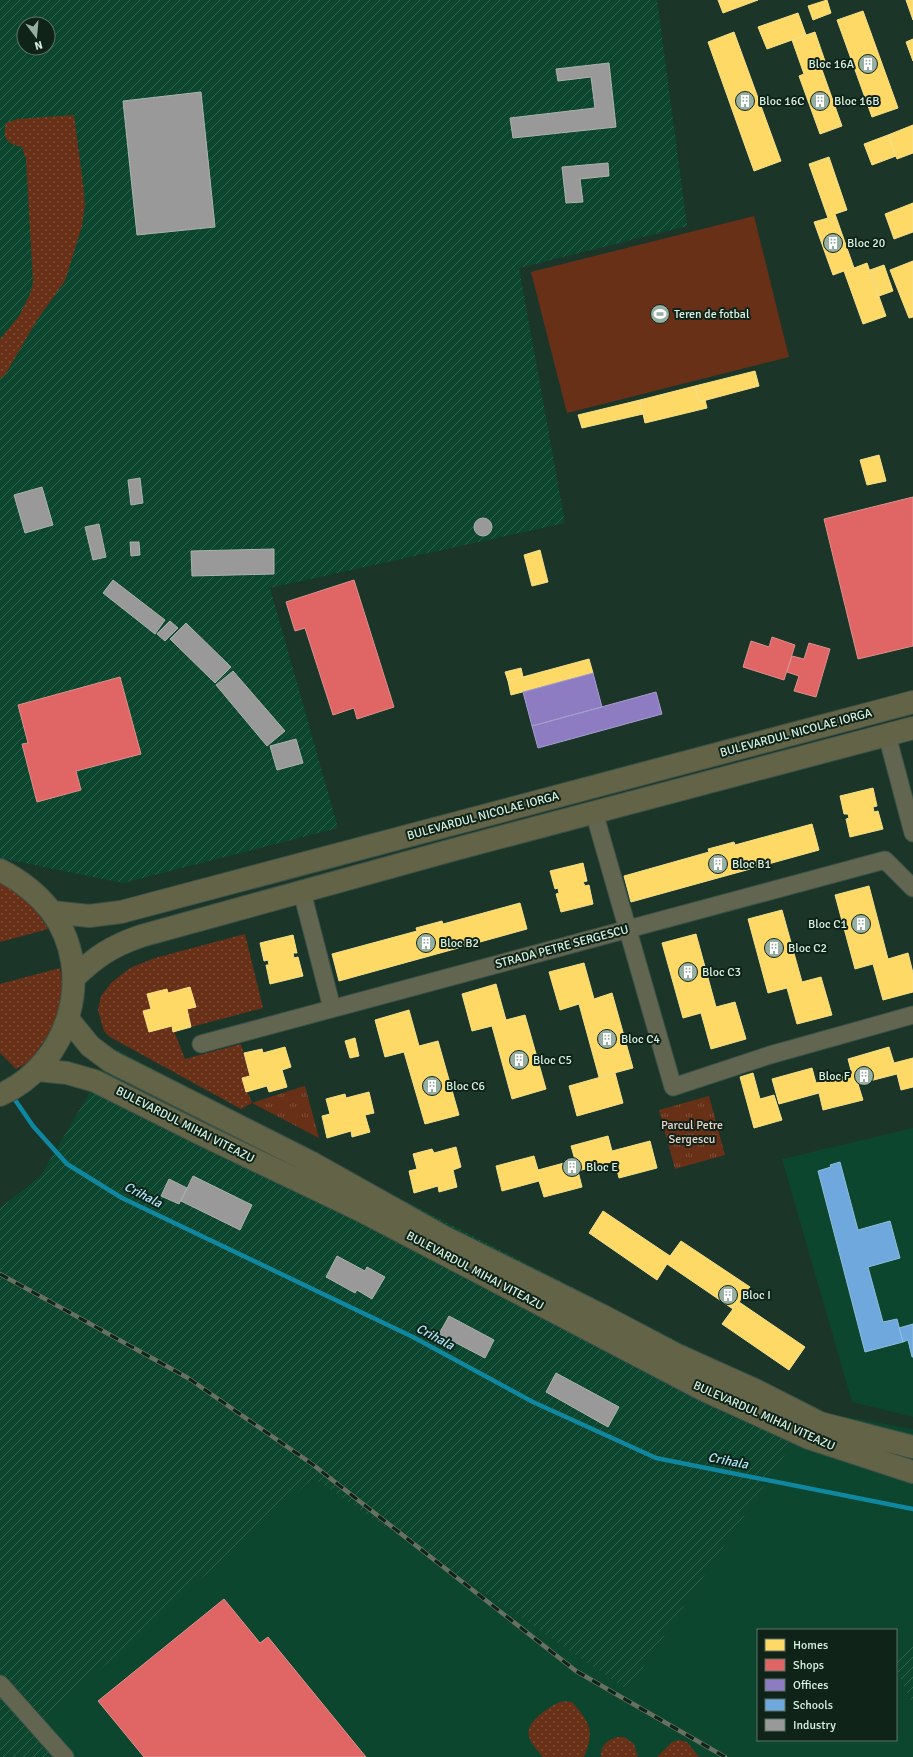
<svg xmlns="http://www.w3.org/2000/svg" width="913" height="1757" font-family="Signika,sans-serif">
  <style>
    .built { fill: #0d462e }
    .industrial { fill: url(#industrial-furrows); fill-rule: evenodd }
    .grass { fill: url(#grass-dots) }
    .park { fill: url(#park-tufts) }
    .pitch { fill: #693018 }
    .homes { fill: #ffd966; stroke: #f3e08b }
    .shops { fill: #e06666; stroke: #de908b }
    .offices { fill: #8e7cc3; stroke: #a49fcc }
    .schools { fill: #6fa8dc; stroke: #8ebede }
    .industry { fill: #999; stroke: #acb3af }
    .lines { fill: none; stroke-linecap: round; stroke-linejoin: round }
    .stream { stroke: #1087a0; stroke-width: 4.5 }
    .minor-casing { stroke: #3c5147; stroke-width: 19 }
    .major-casing { stroke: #3c5147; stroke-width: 24 }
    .minor { stroke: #626550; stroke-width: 17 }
    .major { stroke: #636347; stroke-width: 22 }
    .rail-casing { stroke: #687061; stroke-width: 4.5 }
    .rail { stroke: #0f2318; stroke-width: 3; stroke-dasharray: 9; stroke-linecap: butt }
    .labels { text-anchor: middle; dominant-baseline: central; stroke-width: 4; stroke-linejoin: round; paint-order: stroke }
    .poi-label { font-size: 12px; fill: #d8f1e2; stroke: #0f2318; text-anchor: start }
    .street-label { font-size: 12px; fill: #d8f1e2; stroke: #0f2318 }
    .park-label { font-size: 12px; fill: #edd2c9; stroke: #0f2318 }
    .water-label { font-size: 13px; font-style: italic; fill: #ace7fa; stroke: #0f2318 }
  </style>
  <defs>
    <pattern id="industrial-furrows" width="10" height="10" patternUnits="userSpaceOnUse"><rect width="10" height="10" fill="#0d462e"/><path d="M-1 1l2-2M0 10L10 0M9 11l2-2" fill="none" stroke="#30614c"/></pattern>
    <pattern id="grass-dots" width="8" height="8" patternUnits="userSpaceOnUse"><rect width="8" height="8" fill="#693018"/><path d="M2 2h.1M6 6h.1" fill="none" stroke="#7e4e39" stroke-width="1.8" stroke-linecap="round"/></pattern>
    <pattern id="park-tufts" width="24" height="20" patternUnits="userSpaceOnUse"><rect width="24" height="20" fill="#693018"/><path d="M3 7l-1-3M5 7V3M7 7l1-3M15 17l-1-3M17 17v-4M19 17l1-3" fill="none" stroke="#7e4e39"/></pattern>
  </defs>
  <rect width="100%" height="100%" fill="#1b3529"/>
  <path class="built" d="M913,1128V1417L852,1402L782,1159Z
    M814,1411L913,1429V1640L896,1661V1630H758V1740H896V1669L913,1705V1757H74L43,1720L313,1478L628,1690Z"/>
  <path class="industrial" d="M0,0H657L687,226L519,268L565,523L270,588L338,828L123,883L0,858ZM24,24H48V48H24Z
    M115,1049L391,1194L814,1411L628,1690L313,1478L44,1720L74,1757H0V1208L40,1177Z
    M913,1640V1705L896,1669V1661Z"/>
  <path class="grass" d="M74,115L83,184L85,205L82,226L65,281L37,320L5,375L0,379V339L19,316L30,294L33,282L26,159L22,147C7,144 2,139 6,123L18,119Z
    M0,882L18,891L34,907L48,929L0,942Z
    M245,934L263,1008L191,1027L187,1009L196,1007L190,987L168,993L167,989L148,994L151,1009L143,1011L149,1032L172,1026L185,1059L241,1044L250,1076L242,1078L252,1103L241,1109L110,1037L104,1031L98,1010L101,996L111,983L130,968L155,958Z
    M60,968L63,988L59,1012L52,1028L31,1061L16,1069L0,1053V984Z
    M564,1701L572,1702C590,1723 595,1730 584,1757H543C527,1739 521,1730 542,1713C549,1708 555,1703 564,1701Z
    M617,1737H624L634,1744L638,1757H601C600,1746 607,1740 617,1737Z
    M680,1740L687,1742L699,1757H657L672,1742Z"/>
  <path class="park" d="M305,1086L319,1138L252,1103L304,1086Z
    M709,1096L725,1155L675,1169L659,1110Z"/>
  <path class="pitch" d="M754,216L789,357L567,413L531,272Z"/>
  <path class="homes" d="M718,0H758L723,13Z
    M827,0L831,13L813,20L808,6Z
    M906,0H913V20Z
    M863,11L898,108L872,117L837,20Z
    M798,13L806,35L767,49L758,27Z
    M734,32L781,161L754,171L708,42Z
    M815,32L826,64L821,67L842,126L820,134L799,76L804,74L792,40Z
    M913,39V61L906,42Z
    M913,125V153L897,159L888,135Z
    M888,135L896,156L872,165L864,144Z
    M829,157L847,210L835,214L854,268L867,263L886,316L863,324L844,271L833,275L814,222L828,218L809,164Z
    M913,203V232L894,239L885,214Z
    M913,261V317L909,318L890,270Z
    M884,265L893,291L879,296L870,270Z
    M755,371L759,386L699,402L695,386Z
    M695,386L699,402L705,400L707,408L645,423L640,400Z
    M640,400L643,414L582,428L578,415Z
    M879,455L886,481L867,485L860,460Z
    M540,550L548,582L532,586L524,555Z
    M589,659L593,673L511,695L508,681Z
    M521,668L523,677L508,681L505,672Z
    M873,788L877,806L873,807L874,812L878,811L883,829L850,837L846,819L849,818L848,814H844L840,796Z
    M812,824L819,850L631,902L624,876L709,852L708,849L734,842L735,845Z
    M583,863L587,881L583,882L585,886L589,885L593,904L561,912L556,894L559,893L558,888L555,889L550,871Z
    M869,886L888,959L908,953L913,973V992L883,1000L873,964L855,969L835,895Z
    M520,903L527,929L339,981L332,954L417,931L416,928L442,921L443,924Z
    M782,910L802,982L821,977L832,1015L797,1024L787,988L768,993L748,919Z
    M696,934L716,1007L735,1002L746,1039L711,1049L701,1013L683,1018L662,943Z
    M293,935L297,953H293L294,958L298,957L303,976L270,984L266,965H269L268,960L264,961L260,943Z
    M584,963L594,999L612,993L633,1068L599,1077L579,1004L560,1010L549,972Z
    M496,984L506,1020L525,1015L546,1089L512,1099L492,1026L472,1031L462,994Z
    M190,987L196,1007L187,1009L191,1027L173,1032L172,1026L149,1032L143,1011L151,1009L147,994L167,989L168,993Z
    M409,1010L419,1046L438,1041L459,1115L425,1124L404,1052L385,1057L375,1020Z
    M355,1038L359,1056L350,1058L345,1041Z
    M285,1047L291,1067L282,1070L287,1087L269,1092L267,1086L246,1092L242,1078L250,1076L244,1053L262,1049L263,1053Z
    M889,1047L894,1063L913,1058V1087L901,1090L897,1074L858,1084L863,1100L823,1110L819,1093L779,1104L772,1079L812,1068L816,1083L852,1074L848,1059Z
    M615,1073L623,1103L577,1116L569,1086Z
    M753,1073L760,1099L774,1095L782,1120L754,1128L740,1077Z
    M369,1092L374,1113L365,1115L370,1132L352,1137L351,1131L327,1138L322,1116L330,1114L326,1099L345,1094L346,1098Z
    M608,1136L612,1151L650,1141L657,1168L619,1178L615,1161L578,1171L582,1187L544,1197L539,1181L502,1191L496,1166L534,1156L538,1170L575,1160L571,1146Z
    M456,1147L461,1167L453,1170L457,1187L439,1192L438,1186L414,1193L409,1171L417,1169L413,1154L432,1149L434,1153Z
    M603,1211L670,1256L681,1241L750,1287L739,1302L805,1347L789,1370L722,1324L733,1309L667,1264L657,1280L589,1233Z"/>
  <path class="shops" d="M913,497V646L858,659L824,519Z
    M354,580L394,707L357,719L354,708L333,715L305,628L295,631L286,602Z
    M772,637L795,645L784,680L743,667L751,641L769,647Z
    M809,643L830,649L816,697L794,691L799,676L787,672L792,656L804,659Z
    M120,677L141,754L76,771L81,790L37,802L22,744L28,743L18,705Z
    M224,1599L260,1643L268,1637L366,1757H144L98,1701Z"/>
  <path class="offices" d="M593,673L602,707L532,726L523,692Z
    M656,692L662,714L538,748L532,726Z"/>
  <path class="schools" d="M840,1162L858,1230L890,1221L900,1258L868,1267L883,1322L897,1319L903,1342L865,1352L818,1171L831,1167L830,1165Z
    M913,1324V1357H912L908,1340L903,1342L899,1328Z"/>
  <path class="industry" d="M609,63L616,127L513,138L510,118L595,108L591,77L558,81L556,69Z
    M201,92L215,227L137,235L123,101Z
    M608,163L609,176L580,179L583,202L566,203L562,167Z
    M140,478L143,503L131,505L128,480Z
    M42,487L53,525L25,533L14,495Z
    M474 527a9 9 0 1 1 18 0a9 9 0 1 1-18 0Z
    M99,524L106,557L93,560L85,527Z
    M130,542H139L140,555L131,556Z
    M274,549V574L192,576L191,551Z
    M113,580L165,620L155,634L103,593Z
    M170,621L178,628L165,641L157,634Z
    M186,623L231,667L215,683L170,639Z
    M233,671L285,731L267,746L216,685Z
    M296,739L303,763L277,770L270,746Z
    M193,1176L252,1205L240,1230L181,1201Z
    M169,1179L187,1188L179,1204L161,1196Z
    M337,1256L365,1271L367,1267L385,1277L372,1299L357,1290L355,1293L326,1277Z
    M449,1316L494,1340L485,1358L439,1334Z
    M556,1373L619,1407L608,1427L546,1392Z"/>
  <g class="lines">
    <path class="stream" d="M11,1094L33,1126L67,1164L122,1198L413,1337L533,1402L656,1458L913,1509"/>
    <defs>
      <path id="minor" d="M887,735L913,833
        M594,812L673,1087L770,1055L913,1015
        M302,892L332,1008
        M201,1044L885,860L913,888
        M0,1684L65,1757"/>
      <path id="major" d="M0,870C20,880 37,893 51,911C97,973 69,1065 0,1095
        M52,912L89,916L121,912L913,702
        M74,978C95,957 112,946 141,936L456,849L913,728
        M68,1019L90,1046L110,1061L312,1163L444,1237L603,1316L677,1355L755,1390L820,1423L913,1447
        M38,1070L67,1073L95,1081L203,1135L362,1211L704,1390L809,1438L913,1472"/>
    </defs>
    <use href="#minor" class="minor-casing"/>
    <use href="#major" class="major-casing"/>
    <use href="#minor" class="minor"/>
    <use href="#major" class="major"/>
    <defs>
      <path id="rail" d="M0,1274L188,1378L312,1464L576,1671L725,1757"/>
    </defs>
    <use href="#rail" class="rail-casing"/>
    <use href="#rail" class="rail"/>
  </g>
  <defs>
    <symbol id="building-disc" viewBox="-11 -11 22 22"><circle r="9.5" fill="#96afa1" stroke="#0f2318"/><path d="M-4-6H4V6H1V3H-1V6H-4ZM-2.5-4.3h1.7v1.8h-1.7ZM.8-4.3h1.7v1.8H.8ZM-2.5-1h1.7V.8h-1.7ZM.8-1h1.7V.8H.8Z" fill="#fff"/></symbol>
    <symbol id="stadium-disc" viewBox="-11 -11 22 22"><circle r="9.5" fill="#96afa1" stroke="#0f2318"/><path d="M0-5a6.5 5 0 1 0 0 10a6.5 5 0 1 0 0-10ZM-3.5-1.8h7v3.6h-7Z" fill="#fff"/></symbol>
  </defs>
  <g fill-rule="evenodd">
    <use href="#building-disc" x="857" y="53" width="22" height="22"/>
    <use href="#building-disc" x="734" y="90" width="22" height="22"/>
    <use href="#building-disc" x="809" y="90" width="22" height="22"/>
    <use href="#building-disc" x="822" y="232" width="22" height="22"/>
    <use href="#stadium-disc" x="649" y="303" width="22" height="22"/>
    <use href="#building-disc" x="707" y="853" width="22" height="22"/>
    <use href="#building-disc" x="850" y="913" width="22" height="22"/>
    <use href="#building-disc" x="415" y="932" width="22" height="22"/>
    <use href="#building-disc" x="763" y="937" width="22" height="22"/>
    <use href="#building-disc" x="677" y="961" width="22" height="22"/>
    <use href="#building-disc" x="596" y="1028" width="22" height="22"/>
    <use href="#building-disc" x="508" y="1049" width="22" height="22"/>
    <use href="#building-disc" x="853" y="1065" width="22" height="22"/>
    <use href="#building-disc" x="421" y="1075" width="22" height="22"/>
    <use href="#building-disc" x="561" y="1156" width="22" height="22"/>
    <use href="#building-disc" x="717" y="1284" width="22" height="22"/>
  </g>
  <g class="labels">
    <g class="poi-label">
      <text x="854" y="64" text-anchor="end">Bloc 16A</text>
      <text x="759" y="101">Bloc 16C</text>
      <text x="834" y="101">Bloc 16B</text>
      <text x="847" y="243">Bloc 20</text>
      <text x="674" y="314">Teren de fotbal</text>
      <text x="732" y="864">Bloc B1</text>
      <text x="847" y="924" text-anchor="end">Bloc C1</text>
      <text x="440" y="943">Bloc B2</text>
      <text x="788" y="948">Bloc C2</text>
      <text x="702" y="972">Bloc C3</text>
      <text x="621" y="1039">Bloc C4</text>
      <text x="533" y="1060">Bloc C5</text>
      <text x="850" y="1076" text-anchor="end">Bloc F</text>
      <text x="446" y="1086">Bloc C6</text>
      <text x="586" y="1167">Bloc E</text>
      <text x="742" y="1295">Bloc I</text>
    </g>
    <g class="street-label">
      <text transform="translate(796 733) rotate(-15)">BULEVARDUL NICOLAE IORGA</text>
      <text transform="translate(483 816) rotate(-15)">BULEVARDUL NICOLAE IORGA</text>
      <text transform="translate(562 947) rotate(-15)">STRADA PETRE SERGESCU</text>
      <text transform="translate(185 1125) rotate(27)">BULEVARDUL MIHAI VITEAZU</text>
      <text transform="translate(475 1271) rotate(28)">BULEVARDUL MIHAI VITEAZU</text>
      <text transform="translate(764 1416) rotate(24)">BULEVARDUL MIHAI VITEAZU</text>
    </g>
    <g class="park-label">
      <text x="692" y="1125">Parcul Petre<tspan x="692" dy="14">Sergescu</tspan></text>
    </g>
    <g class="water-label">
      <text transform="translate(143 1195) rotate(27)">Crihala</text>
      <text transform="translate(435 1337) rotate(28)">Crihala</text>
      <text transform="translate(728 1461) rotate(11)">Crihala</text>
    </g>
  </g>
  <rect x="757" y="1629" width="140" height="112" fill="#0f2318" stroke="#5f7569"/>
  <rect x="765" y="1639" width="20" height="12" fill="#ffd966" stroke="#5f7569"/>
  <text x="793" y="1649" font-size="12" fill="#d8f1e2">Homes</text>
  <rect x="765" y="1659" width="20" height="12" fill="#e06666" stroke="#5f7569"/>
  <text x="793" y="1669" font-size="12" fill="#d8f1e2">Shops</text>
  <rect x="765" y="1679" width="20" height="12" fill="#8e7cc3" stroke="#5f7569"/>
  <text x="793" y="1689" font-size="12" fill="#d8f1e2">Offices</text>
  <rect x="765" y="1699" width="20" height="12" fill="#6fa8dc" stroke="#5f7569"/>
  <text x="793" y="1709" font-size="12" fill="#d8f1e2">Schools</text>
  <rect x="765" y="1719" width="20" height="12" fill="#999999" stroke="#5f7569"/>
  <text x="793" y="1729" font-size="12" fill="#d8f1e2">Industry</text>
  <g transform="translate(36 36) rotate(164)"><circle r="19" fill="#0f2318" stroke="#5f7569"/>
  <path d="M0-3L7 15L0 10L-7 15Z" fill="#96afa1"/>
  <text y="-6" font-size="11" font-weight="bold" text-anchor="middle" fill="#d8f1e2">N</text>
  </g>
</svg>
